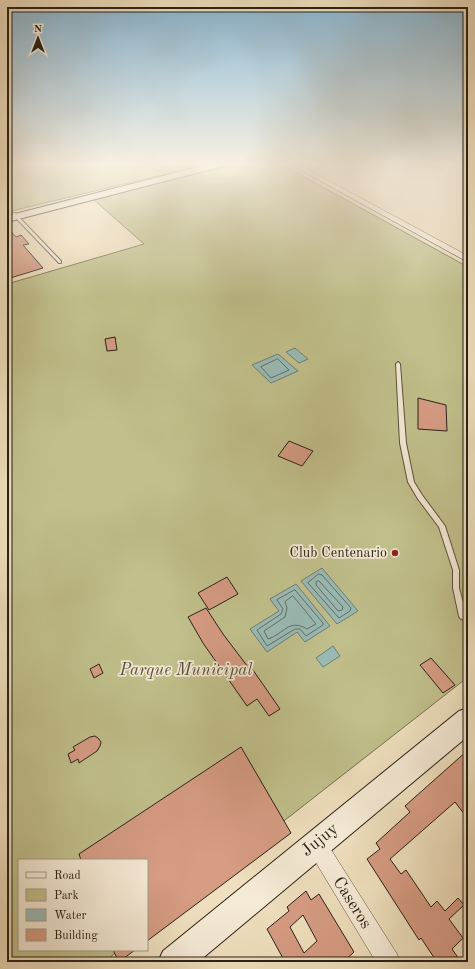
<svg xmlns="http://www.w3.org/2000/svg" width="475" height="969" font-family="'Old Standard TT',serif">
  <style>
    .green { fill: #c1c08c; stroke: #757052 }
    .water { fill: #9abcb7; stroke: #6d7e77 }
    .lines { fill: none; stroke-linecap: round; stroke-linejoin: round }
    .shore { stroke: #626e67; stroke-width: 1 }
    .building { fill: #d69c84; stroke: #292117; fill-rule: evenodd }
    .lane-casing { stroke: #5a5041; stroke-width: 2 }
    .street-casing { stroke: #5a5041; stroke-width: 1 }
    .secondary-casing { stroke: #292117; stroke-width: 2 }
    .lane { fill: #f5ead5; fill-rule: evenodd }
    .street { fill: #f5ead5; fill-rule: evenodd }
    .secondary { fill: #f5ead5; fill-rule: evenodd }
    .poi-dot { fill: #8f2418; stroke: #f5ead5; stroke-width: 1.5 }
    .labels { text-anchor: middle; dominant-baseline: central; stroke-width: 3.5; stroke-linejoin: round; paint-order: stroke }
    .poi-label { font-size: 14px; fill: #292117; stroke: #f5ead5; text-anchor: end }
    .near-park-label { font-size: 17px; font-style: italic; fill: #57513a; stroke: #f5ead5 }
    .near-street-label { font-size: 17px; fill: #292117; stroke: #f5ead5 }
  </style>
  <rect width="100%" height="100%" fill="#efdfbe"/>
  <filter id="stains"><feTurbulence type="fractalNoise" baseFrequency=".005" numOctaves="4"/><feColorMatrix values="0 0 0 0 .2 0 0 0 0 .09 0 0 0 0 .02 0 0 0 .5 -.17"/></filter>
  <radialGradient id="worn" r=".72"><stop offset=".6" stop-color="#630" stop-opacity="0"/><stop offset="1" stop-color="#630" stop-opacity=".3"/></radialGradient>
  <path class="green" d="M7,163H207L208,164L7,212Z
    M241,163H279L468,267V677L147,928V860H19V950H119L104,962H7V284L144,244L93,199Z"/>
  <path class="water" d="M295,348L308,359L299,363L286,352Z
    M278,354L298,371L271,383L252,365Z
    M322,568L358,611L337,624L301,581Z
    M296,584L330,626L305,642L297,632L267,652L250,629L279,611L270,599Z
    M333,646L340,656L323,667L316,658Z"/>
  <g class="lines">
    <path class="shore" d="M278,359L289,370L271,378L261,367Z
      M319,574L322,575L351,608L350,611L339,618L308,583Z
      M319,581L343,607L342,610L338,611L316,585V582Z
      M295,590L323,623V625L306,636L300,629H295L267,646L257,630L281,614L283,609L277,600Z
      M293,596L316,624L307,629C289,618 284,634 268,639L264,631L285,617L287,608L285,602Z"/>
  </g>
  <path class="building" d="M7,227L16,237L21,235L29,244L23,245L43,268L7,279Z
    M115,337L117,350L107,351L105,339Z
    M418,398L446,405L447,431L418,429Z
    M289,441L313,451L302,466L278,456Z
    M227,577L238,594L209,610L198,593Z
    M206,608L223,634L251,671L253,670L280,709L269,716L257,699L247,706L203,643L188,617Z
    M431,658L455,685L443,693L420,665Z
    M99,664L103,673L94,678L90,669Z
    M95,736L98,738L101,742L100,746L97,751L79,763L78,759L71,763L68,754L75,750L73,747L90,737Z
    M241,747L291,833L147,941V860H81L79,854Z
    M468,750V819L455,802L390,859L401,874L406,870L431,907L437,901L445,911L458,898L464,905L449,919L463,938L452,949L461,962H437L421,938L419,940L367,859L380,849L376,843L410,812L405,806Z
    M306,891L311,900L319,894L354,952L343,962H285L267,929L289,911L287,907ZM303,915L317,941L304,953L290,927Z
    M113,950H135L119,962Z"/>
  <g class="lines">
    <defs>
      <path id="lane" d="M13,213H15L61,261V263H59L13,215Z
        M398,362L400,364L406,443L414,482L422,495L445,526L459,570V588L466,614L468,615V622L460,618L459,616L453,588V570L439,527L418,499L408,482L400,443L396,364Z"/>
      <path id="street" d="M288,163H296L468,256V262Z
        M316,834L323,837L397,954L400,962H376L309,851L306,844L309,837Z"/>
      <path id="secondary" d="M214,163H229L227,165L7,222V216Z
        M468,708V736L198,962H158L163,951L459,711Z"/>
    </defs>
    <use href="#lane" class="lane-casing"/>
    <use href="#street" class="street-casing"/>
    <use href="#secondary" class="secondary-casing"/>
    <use href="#lane" class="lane"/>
    <use href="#street" class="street"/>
    <use href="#secondary" class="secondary"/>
  </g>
  <linearGradient id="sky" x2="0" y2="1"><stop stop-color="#89b7d4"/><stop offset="0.55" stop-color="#f8f1e2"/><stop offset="1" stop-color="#f8f1e2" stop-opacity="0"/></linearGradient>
  <rect width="475" height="298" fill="url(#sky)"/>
  <circle class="poi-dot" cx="395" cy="553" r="4"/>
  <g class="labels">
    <g class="poi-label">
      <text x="387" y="553">Club Centenario</text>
    </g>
    <g class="near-park-label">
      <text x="186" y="670">Parque Municipal</text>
    </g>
    <g class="near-street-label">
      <text transform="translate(320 840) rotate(-39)">Jujuy</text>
      <text transform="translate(352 903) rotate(58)">Caseros</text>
    </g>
  </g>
  <rect width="475" height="969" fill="none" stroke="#efdfbe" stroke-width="24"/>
  <rect x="8" y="8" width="459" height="953" fill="none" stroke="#292117" stroke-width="2"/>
  <rect x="12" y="12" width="451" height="945" fill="none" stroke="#292117"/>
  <rect x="18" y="859" width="130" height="92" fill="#f5ead5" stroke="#a39a89"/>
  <rect x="26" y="872" width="20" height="6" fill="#f5ead5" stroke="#a39a89"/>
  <text x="54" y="879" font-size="12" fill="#292117">Road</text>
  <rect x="26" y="889" width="20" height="12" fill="#c1c08c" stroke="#a39a89"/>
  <text x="54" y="899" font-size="12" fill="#292117">Park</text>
  <rect x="26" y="909" width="20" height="12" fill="#9abcb7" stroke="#a39a89"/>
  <text x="54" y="919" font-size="12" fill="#292117">Water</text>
  <rect x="26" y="929" width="20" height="12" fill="#d69c84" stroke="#a39a89"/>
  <text x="54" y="939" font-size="12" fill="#292117">Building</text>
  <g transform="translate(38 38)" stroke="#f5ead5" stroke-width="3" paint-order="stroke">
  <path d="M0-3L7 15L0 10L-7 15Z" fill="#292117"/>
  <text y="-6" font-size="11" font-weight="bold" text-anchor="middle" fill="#292117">N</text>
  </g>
  <rect width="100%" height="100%" filter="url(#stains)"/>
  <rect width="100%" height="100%" fill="url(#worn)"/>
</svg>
